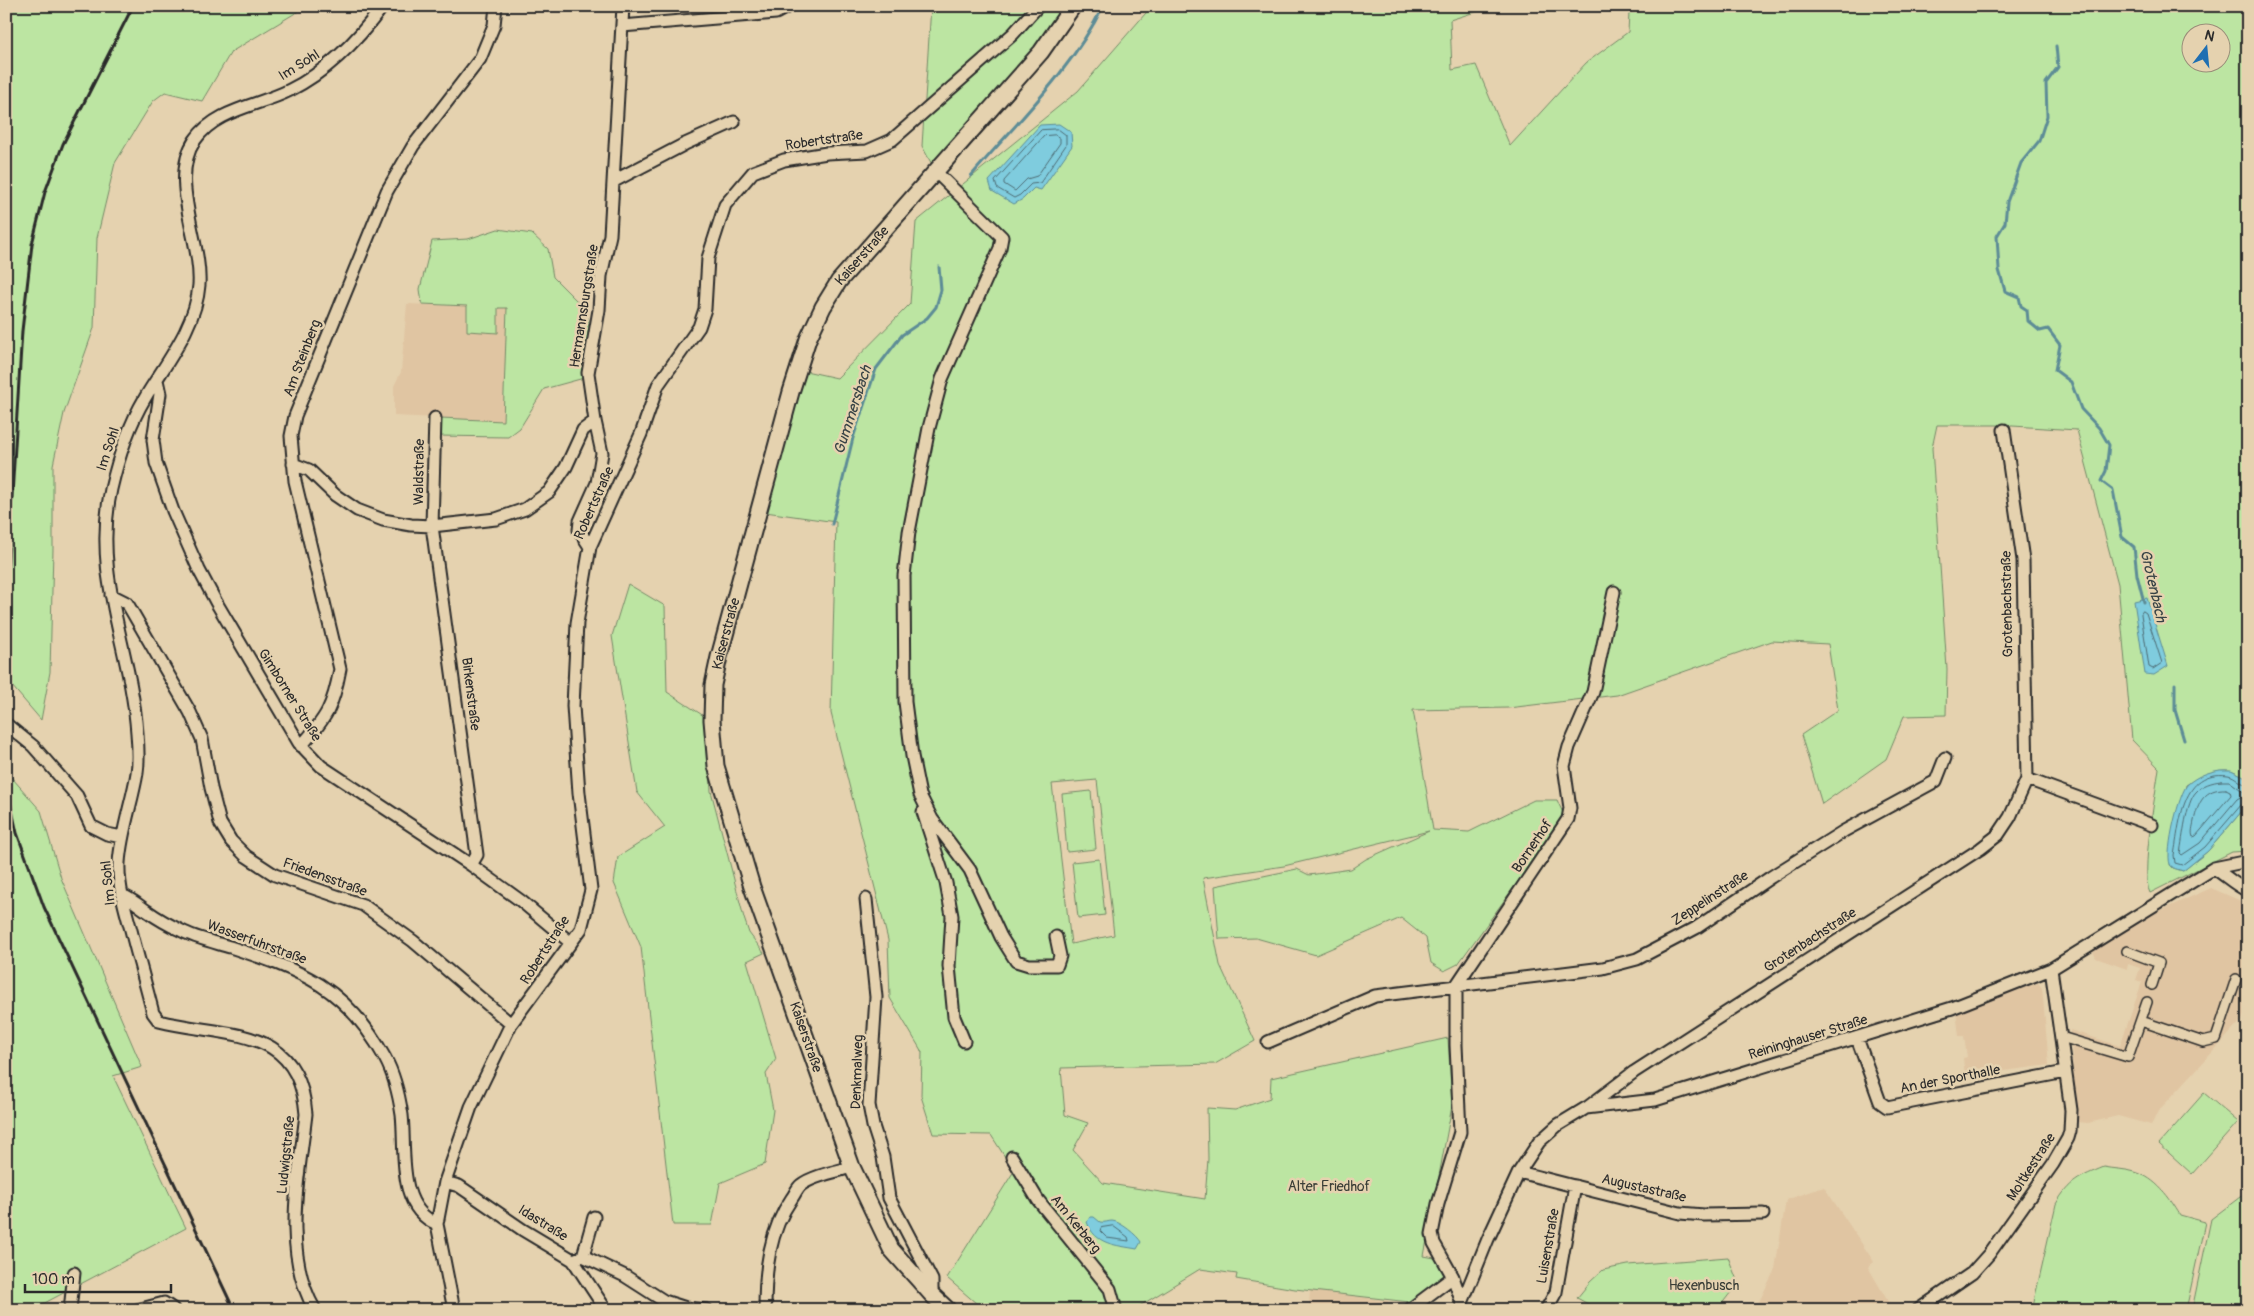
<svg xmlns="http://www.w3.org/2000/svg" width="2254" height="1316" font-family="Pangolin,sans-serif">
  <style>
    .built { fill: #e0c5a2 }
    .green { fill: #bce5a2; stroke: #748866; fill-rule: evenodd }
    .water { fill: #7fccde; stroke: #5d8c96 }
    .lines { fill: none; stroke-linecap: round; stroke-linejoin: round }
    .shore { stroke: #4d6b73; stroke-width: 1 }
    .stream { stroke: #5d8c96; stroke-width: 3 }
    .pedestrian-casing { stroke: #2b2b2b; stroke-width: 12 }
    .minor-casing { stroke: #2b2b2b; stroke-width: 15 }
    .tertiary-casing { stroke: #2b2b2b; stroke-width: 19 }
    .pedestrian { stroke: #e5d2af; stroke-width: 9 }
    .minor { stroke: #e5d2af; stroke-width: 11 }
    .tertiary { stroke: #e5d2af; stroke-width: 15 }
    .rail { stroke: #2b2b2b; stroke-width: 3 }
    .labels { text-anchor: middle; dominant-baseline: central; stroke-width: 5; stroke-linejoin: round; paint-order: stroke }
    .street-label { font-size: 14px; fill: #2b2b2b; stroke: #e5d2af }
    .park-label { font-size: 14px; fill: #3a3e37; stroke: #e5d2af }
    .water-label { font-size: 15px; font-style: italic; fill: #384346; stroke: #e5d2af }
  </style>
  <rect width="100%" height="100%" fill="#e5d2af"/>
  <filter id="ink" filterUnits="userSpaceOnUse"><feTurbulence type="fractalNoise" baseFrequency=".02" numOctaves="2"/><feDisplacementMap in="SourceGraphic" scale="10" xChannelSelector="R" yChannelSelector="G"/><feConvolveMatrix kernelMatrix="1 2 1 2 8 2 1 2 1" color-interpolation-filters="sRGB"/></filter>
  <g filter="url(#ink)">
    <path class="built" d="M407,304L507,308L503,421L394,416V386L401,372Z
      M2211,888L2248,904V1007L2242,1020L2161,1108L2151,1125L2118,1116L2088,1123L2077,1122L2070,1030L2120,1046L2142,982L2136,980L2140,968L2128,964L2127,969L2096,958L2092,949L2157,912Z
      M2038,983L2042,988L2043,998L2049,1065L1965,1076L1963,1058L1967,1057L1964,1036H1959L1956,1012Z
      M1824,1187L1874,1262L1868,1267L1893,1310H1755L1775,1269L1786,1200Z
      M1310,1290L1388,1301L1387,1305L1391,1310H1309Z"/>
    <path class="green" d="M6,6H307L231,52L202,101L165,92L153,101L115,163L97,238L94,328L64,413L53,465V549L50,672L41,720L6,679V502L10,447L6,446Z
      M931,6H1073L936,172L922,146Z
      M1152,6H1494L1450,20L1452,70L1476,65L1510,146L1586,63L1628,32L1629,13L1620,6H2248V785C2235,758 2205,773 2186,785L2170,865L2173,868L2183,871L2208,851L2248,804V851L2232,852L2150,893C2140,874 2156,793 2159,768L2132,740L2118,584L2077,430L1996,425H1937L1932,448L1947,669L1946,715L1904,716L1886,759L1822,804L1801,735L1838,710L1828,644L1772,641L1617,695L1508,708L1413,710L1433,830L1469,832L1534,800H1557L1563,813L1556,829L1458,964L1444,971L1431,963L1426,938L1401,918L1316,955L1256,938L1219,939L1215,886L1297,869L1309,875L1351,869L1366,859L1429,831L1284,866L1203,878L1220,965L1255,1041L1215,1064L1061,1068L1065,1115L1088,1123L1073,1150L1103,1183L1205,1199L1208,1159L1207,1108L1235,1110L1270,1098L1271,1078L1448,1038L1452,1106L1424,1256L1445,1260L1446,1279L1418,1303L1295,1289L1236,1279L1237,1274L1200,1269L1133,1310H984L947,1278L1014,1171L991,1135L933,1134L921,1096L922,1052L890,998L888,940L831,713L836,522L751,510L792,368L837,378L910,304L916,222L1078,91ZM2192,32H2222V62H2192ZM1097,780L1114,935L1071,944L1052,784Z
      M498,229L532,234L548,249L553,277L578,302L589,320L584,378L544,389L520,428L508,437L437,436L441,418L503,421L507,308H498V333L467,331V306L422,304L420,289L432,241L468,239Z
      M628,584L665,606L667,692L707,718L711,791L744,918L749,933L764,953L747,961L776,1059L766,1074L773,1110L765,1164L720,1183L712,1225H673L641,947L614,883L618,857L665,827L637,792L612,636Z
      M6,771L41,811L61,878L142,1067L113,1076L186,1228L39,1306L41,1310H6Z
      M1091,791L1096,849L1067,852L1062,794Z
      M1099,859L1105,915L1078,918L1072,862Z
      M2204,1093L2238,1122L2192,1174L2159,1144Z
      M2104,1167C2114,1169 2126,1169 2135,1172C2156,1178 2170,1198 2180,1215L2205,1222L2186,1310H2032L2056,1204C2069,1181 2080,1177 2104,1167Z
      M2248,1191V1310H2192L2211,1219Z
      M1728,1257L1738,1283L1717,1310H1599L1577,1298L1590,1282L1603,1270L1628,1265Z"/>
    <path class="water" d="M1059,124L1071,132L1072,146L1041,190L1034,188L1023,199L1014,204L992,191L989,181L1040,125Z
      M2147,598L2168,666L2154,675L2145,674L2134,601Z
      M2220,770H2231L2244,776L2248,785V804L2208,851L2183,871C2178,869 2172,869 2170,864C2165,852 2179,792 2188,784C2197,776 2208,772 2220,770Z
      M1090,1217H1094L1100,1222C1105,1223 1108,1221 1112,1221C1120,1221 1138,1236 1141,1242L1137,1249C1116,1245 1095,1245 1087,1222Z"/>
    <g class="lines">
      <path class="shore" d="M1058,129L1066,135V145L1040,183L1031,184L1020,195L1014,198L997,188L995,181L1041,130Z
        M1055,135L1060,138V143L1037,176L1027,179L1015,191L1004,184V181L1044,136Z
        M2143,611L2146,613L2162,663L2153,669L2149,667L2141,614Z
        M2221,781H2229L2244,792V795L2237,799L2200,843L2182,855L2180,853C2183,838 2186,802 2196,792C2202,785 2212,782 2221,781Z
        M2248,785C2240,784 2236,776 2228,775C2181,769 2180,823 2174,855L2175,863L2182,865L2205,847L2242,804L2248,802
        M2226,789L2230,791L2231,795L2196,836L2193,837C2191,832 2193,827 2194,821C2198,803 2204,788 2226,789Z
        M1113,1226L1128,1237L1129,1241L1107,1238L1100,1231L1101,1228Z"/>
      <path class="stream" d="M2039,6L2040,8
        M2056,46L2058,67L2046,83L2047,116L2039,141L2021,163L2007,202L2005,223L1997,236L1999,270L2005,291L2019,297L2021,306L2027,310L2028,321L2040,331L2048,329L2060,345L2055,370L2071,382L2081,409L2099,428L2109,445L2106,471L2101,481L2113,490L2122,537L2134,547L2137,575L2144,602
        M971,176C1017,122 1072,70 1103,6
        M832,524L853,438L876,369L902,335L927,318L936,307L941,290L939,267
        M2175,684V710L2184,740
        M6,1297L9,1310"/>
      <defs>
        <path id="pedestrian" d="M2127,951L2159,963L2152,985
          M2141,1021L2203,1042L2216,1039L2236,979
          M2061,1037L2128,1057L2147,1002"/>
        <path id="minor" d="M622,26L776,13L789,6
          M936,172L1002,237L1000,248L942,379L929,428L909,532L904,576L905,702L912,756L920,795L932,819L970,870L1001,937L1016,961L1029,965H1057L1060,956L1056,937
          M614,181L685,144L734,122
          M157,380L160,394L153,440L156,463L173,511L199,570L216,602L299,743L321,766L471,865L521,901L571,943
          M435,418L432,526L477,855L471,865
          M293,464L309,470L335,495L357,510L383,520L411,525L432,526L496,519L525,509L549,492L566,467L583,430L595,421
          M590,547L579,530L580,521L597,483L602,453L595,421L588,373L599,310L601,276L610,235L623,6
          M111,595L127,603L190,712L202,739L211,788L220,823L231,841L246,856L275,875L363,905L413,941L511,1024
          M6,724L33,746L77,796L91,826L107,834L122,837
          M301,746C327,717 333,707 340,669L295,481L291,436L295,416L387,191L413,146L480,59L494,25L496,6
          M2027,779L2152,825
          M923,812L946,883L952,916L949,966L954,1017L964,1041
          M2214,868C2226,876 2235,885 2248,891
          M122,895C132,899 138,905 147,911C157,918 169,925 180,930C195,938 213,942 230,947C303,971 346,987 385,1058C395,1076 399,1095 402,1115C406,1150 396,1207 437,1224
          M866,899L876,997L869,1105L873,1126L883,1157L889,1198L932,1280V1295
          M1857,1038L1880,1102L1887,1107L2065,1072
          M1268,1042L1375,996L1603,968L1637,959L1696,928L1771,877L1844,831L1936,781L1945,758
          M1588,1107L1634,1072L1980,849L1998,835L2010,817L2027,779L2023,560L2004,430
          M1012,1157L1038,1200L1110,1289L1116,1310
          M1519,1172L1680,1213L1704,1215L1763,1214
          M445,1182L459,1186L523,1230L573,1260L606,1310
          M583,1256L594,1217
          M573,1260L583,1256L625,1276L664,1301L686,1308L707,1310
          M1462,1303L1453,1277L1434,1243L1432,1234L1438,1204L1460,1132L1456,1045V986L1568,819L1570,808L1564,766L1569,747L1593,692L1614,592
          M70,1310L74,1273
          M137,1310L164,1303L173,1309
          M315,1310C281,1252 299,1177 306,1114C299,1023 225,1038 159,1021L153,1013C146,985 138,958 131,930C125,909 118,885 119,863C121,832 132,803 137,773C139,760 138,745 137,733C131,647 92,578 111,489C118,459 129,425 145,398C165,364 196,327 199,285C202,241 168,180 195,140C216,109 259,106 290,90C328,71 358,40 383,6
          M454,1310L437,1224L445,1182L471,1107L511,1024L581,929L591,890L579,793L573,706L577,623L590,547L641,434L658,385L699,327L705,309L708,258L725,205L753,172L784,160L827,153L867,151L892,140L1013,34L1038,6
          M765,1310C765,1270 769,1231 792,1198C795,1194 797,1188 801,1185C812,1176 838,1171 852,1167
          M1409,1310L1453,1277
          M1463,1310L1462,1303L1488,1239L1519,1172L1539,1142L1558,1125L1586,1108L1655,1100L1952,1008L2051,969L2214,868L2248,861
          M1546,1310L1556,1292L1575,1186
          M1918,1310L1972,1273L1989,1254L2053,1164L2068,1138L2070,1131L2071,1110L2051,969"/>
        <g id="tertiary">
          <path id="s1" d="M948,1310L932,1295L891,1249L852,1167L752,887L716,766L712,720L713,685L719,657L791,392L808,339L823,307L839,281L1041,52L1073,6"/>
        </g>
      </defs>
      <use href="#pedestrian" class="pedestrian-casing"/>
      <use href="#minor" class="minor-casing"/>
      <use href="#tertiary" class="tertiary-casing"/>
      <use href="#pedestrian" class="pedestrian"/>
      <use href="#minor" class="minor"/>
      <use href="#tertiary" class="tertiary"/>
      <path class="rail" d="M6,594L22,331L32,244L45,192L63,144L133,6
        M6,783L17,833L44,907L234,1310"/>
    </g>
  </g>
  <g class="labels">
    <g class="street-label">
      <text transform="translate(299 65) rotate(-32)">Im Sohl</text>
      <text transform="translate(824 140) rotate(-8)">Robertstraße</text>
      <text stroke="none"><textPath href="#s1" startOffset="1138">Kaiserstraße</textPath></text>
      <text transform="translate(584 306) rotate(-81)">Hermannsburgstraße</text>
      <text transform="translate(302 358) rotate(-69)">Am Steinberg</text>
      <text transform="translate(108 449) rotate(-72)">Im Sohl</text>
      <text transform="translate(419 472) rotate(-89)">Waldstraße</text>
      <text transform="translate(594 503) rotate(-66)">Robertstraße</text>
      <text transform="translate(2007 604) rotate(-91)">Grotenbachstraße</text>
      <text stroke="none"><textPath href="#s1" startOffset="732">Kaiserstraße</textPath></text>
      <text transform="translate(471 694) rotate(83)">Birkenstraße</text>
      <text transform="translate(290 695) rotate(58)">Gimborner Straße</text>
      <text transform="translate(1532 846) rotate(-56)">Bornerhof</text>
      <text transform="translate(325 877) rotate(20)">Friedensstraße</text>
      <text transform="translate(108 883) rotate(-96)">Im Sohl</text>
      <text transform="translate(1710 898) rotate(-33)">Zeppelinstraße</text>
      <text transform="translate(1810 940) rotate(-33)">Grotenbachstraße</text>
      <text transform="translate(257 942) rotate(20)">Wasserfuhrstraße</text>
      <text transform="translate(545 950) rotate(-57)">Robertstraße</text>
      <text transform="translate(806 1037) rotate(71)">Kaiserstraße</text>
      <text transform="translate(1808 1037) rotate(-17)">Reininghauser Straße</text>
      <text transform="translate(857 1072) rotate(-88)">Denkmalweg</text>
      <text transform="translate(1950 1079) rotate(-11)">An der Sporthalle</text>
      <text transform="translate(286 1155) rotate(-84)">Ludwigstraße</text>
      <text transform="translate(2031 1167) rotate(-57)">Moltkestraße</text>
      <text transform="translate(1644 1188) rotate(13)">Augustastraße</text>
      <text transform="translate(543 1223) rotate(32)">Idastraße</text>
      <text transform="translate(1076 1224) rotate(51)">Am Kerberg</text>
      <text transform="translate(1548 1246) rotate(-80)">Luisenstraße</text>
    </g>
    <g class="park-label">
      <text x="1329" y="1186">Alter Friedhof</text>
      <text x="1704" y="1285">Hexenbusch</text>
    </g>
    <g class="water-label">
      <text transform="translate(853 410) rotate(-72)">Gummersbach</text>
      <text transform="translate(2153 586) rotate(77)">Grotenbach</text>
    </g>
  </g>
  <rect width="2254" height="1316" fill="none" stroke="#e5d2af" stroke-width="25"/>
  <rect x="12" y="12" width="2229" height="1291" fill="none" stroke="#2b2b2b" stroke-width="2" filter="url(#ink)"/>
  <g transform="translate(2206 48) rotate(16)"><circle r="24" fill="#e5d2af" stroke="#9b8f7a"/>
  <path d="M0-4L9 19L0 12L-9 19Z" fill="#1f6fb2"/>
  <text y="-8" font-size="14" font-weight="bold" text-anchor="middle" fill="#2b2b2b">N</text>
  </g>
  <path d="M25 1284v8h146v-8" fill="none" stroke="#2b2b2b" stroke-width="2.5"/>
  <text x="32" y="1284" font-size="15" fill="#2b2b2b" stroke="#e5d2af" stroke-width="4" paint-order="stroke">100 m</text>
</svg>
